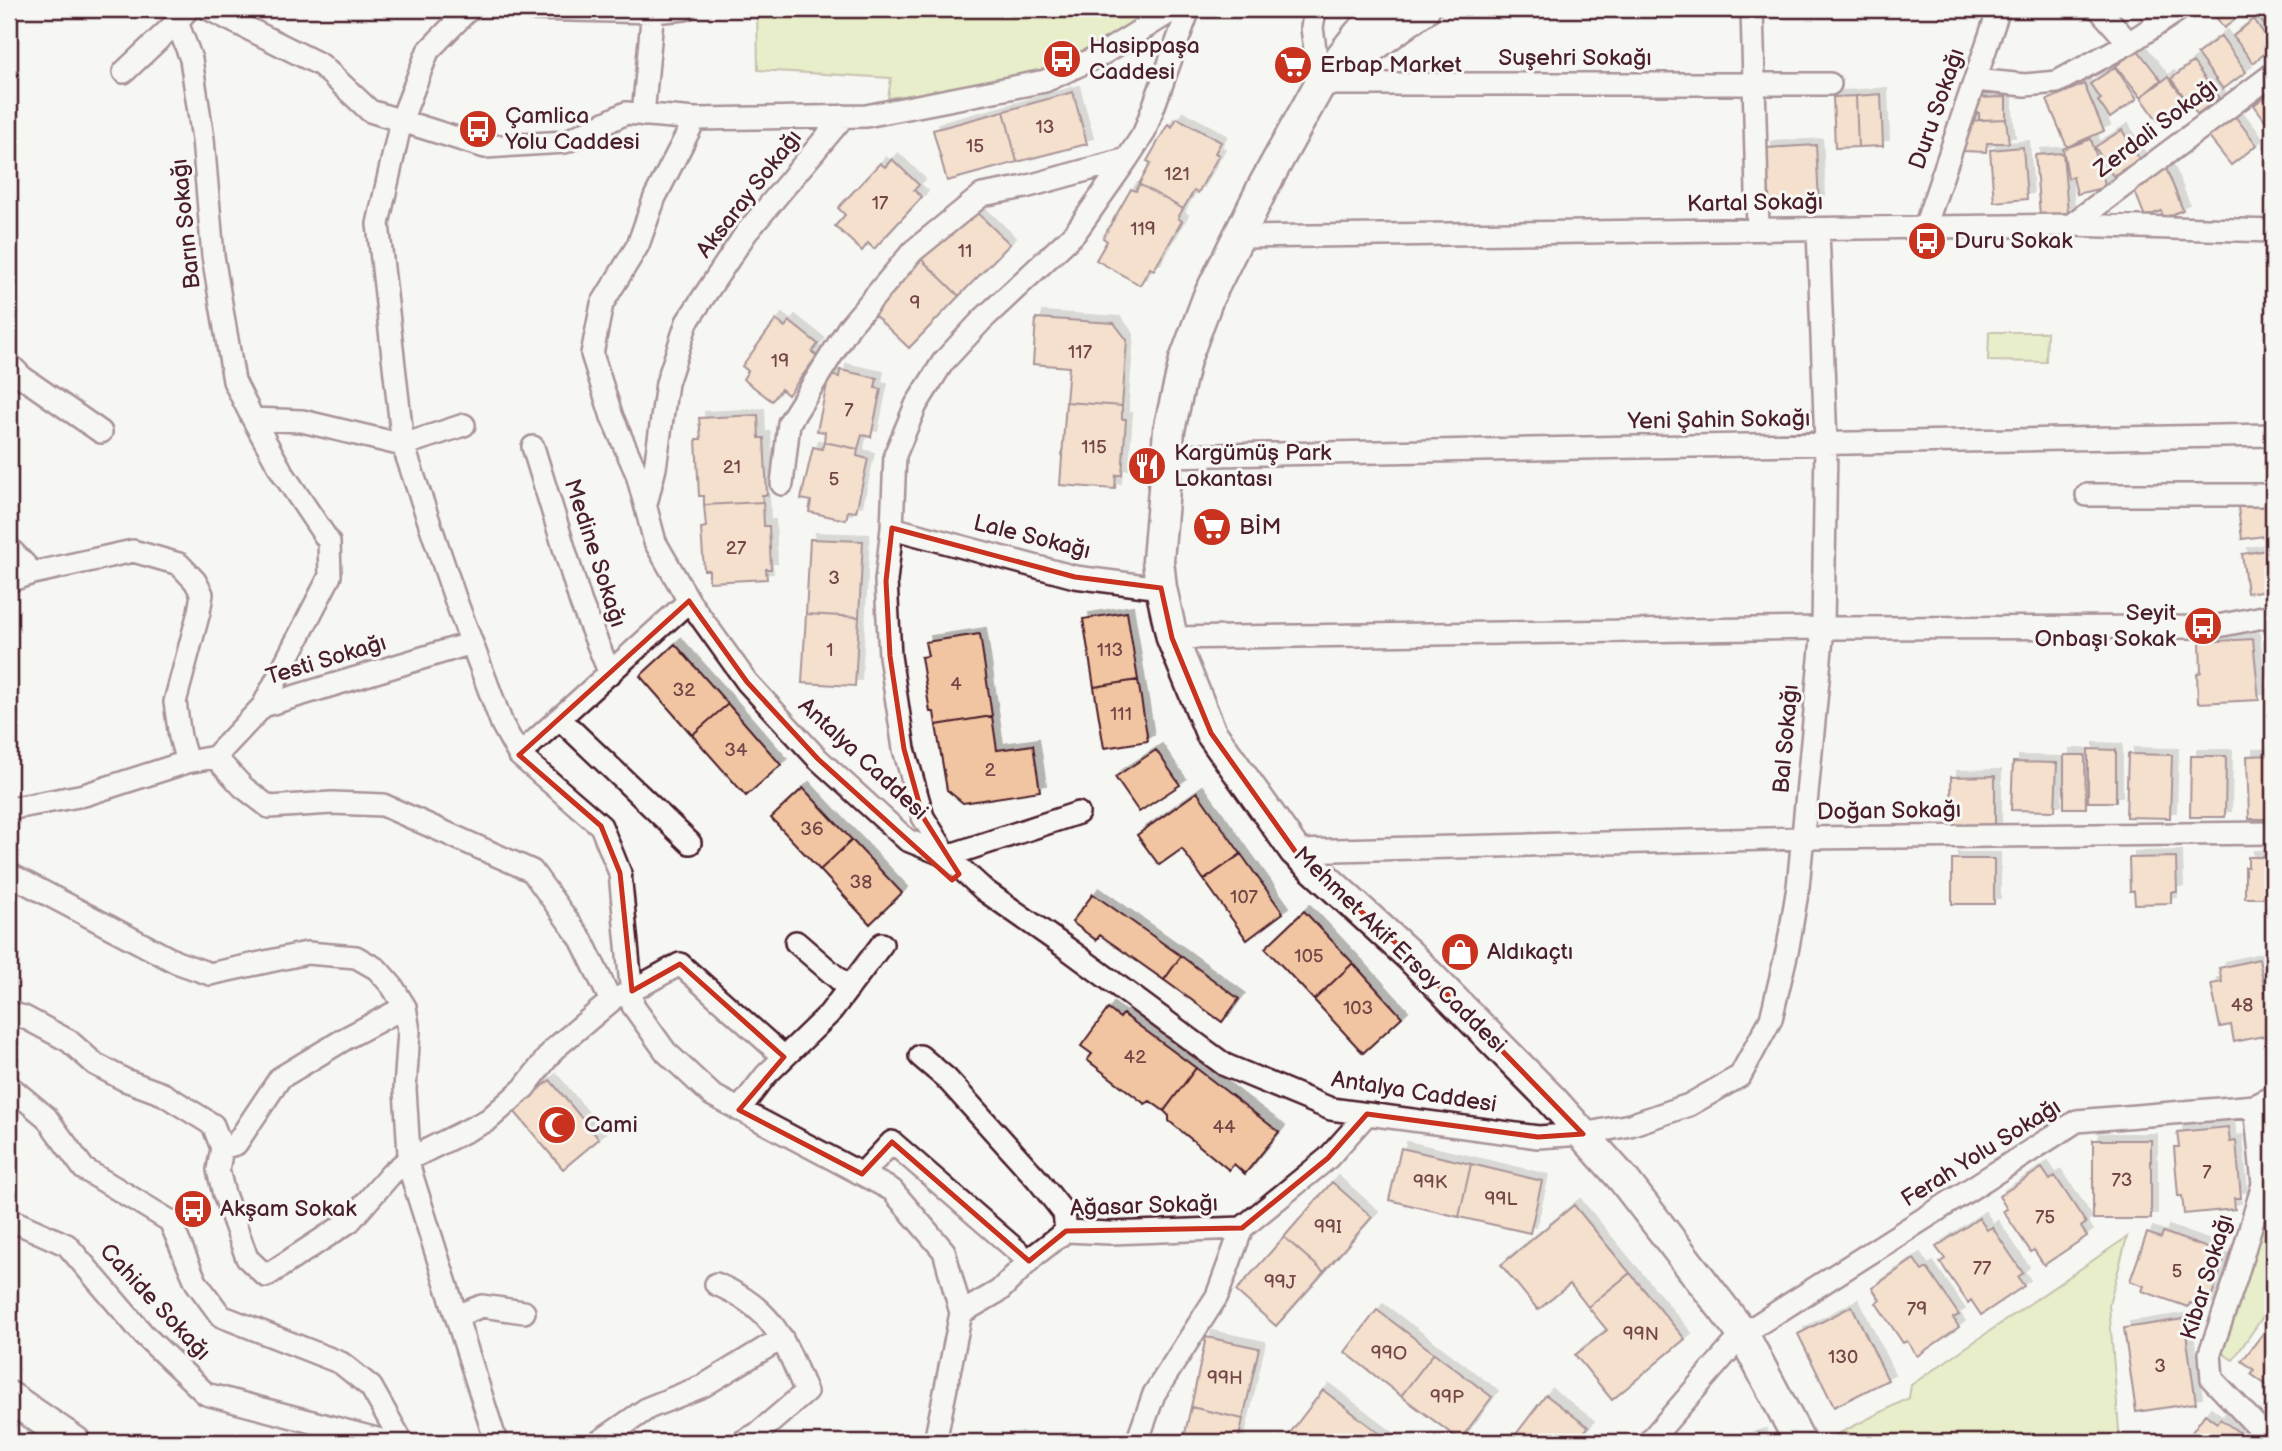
<svg xmlns="http://www.w3.org/2000/svg" width="2282" height="1451" font-family="'Balsamiq Sans',sans-serif">
  <style>
    .green { fill: #d5e497; stroke: #908261; stroke-width: 2 }
    .building { fill: #f1c5a1; stroke: #4a1f2b; stroke-width: 2; filter: url(#shadow) }
    .lines { fill: none; stroke-linecap: round; stroke-linejoin: round }
    .street-casing { stroke: #4a1f2b; stroke-width: 26 }
    .secondary-casing { stroke: #4a1f2b; stroke-width: 35 }
    .street { stroke: #f6f6f2; stroke-width: 21 }
    .secondary { stroke: #f6f6f2; stroke-width: 30 }
    .marked { fill: none; stroke: #c8321e; stroke-width: 5; stroke-linejoin: round }
    .labels { text-anchor: middle; dominant-baseline: central; stroke-width: 6; stroke-linejoin: round; paint-order: stroke }
    .number-label { font-size: 19px; fill: #744848 }
    .poi-label { font-size: 23px; fill: #4a1f2b; stroke: #f6f6f2; text-anchor: start }
    .street-label { font-size: 23px; fill: #4a1f2b; stroke: #f6f6f2 }
  </style>
  <defs>
    <filter id="shadow"><feDropShadow dx="6" dy="-6" stdDeviation="0" flood-color="#0004"/></filter>
  </defs>
  <rect width="100%" height="100%" fill="#f6f6f2"/>
  <filter id="ink" filterUnits="userSpaceOnUse"><feTurbulence type="fractalNoise" baseFrequency=".0143" numOctaves="2"/><feDisplacementMap in="SourceGraphic" scale="14" xChannelSelector="R" yChannelSelector="G"/><feConvolveMatrix kernelMatrix="1 2 1 2 8 2 1 2 1" color-interpolation-filters="sRGB"/></filter>
  <g filter="url(#ink)">
    <path class="green" d="M757,9H1156L1052,74L888,98L891,78L758,70Z
      M1989,332H2047L2046,362L1988,361Z
      M2273,1204V1302L2233,1360L2221,1352L2266,1205Z
      M2127,1237L2109,1305L2120,1442H1921L1918,1439L1906,1442H1827L1826,1440L1909,1398L1911,1385Z"/>
    <path class="building" d="M2210,9H2249L2224,28Z
      M2268,9H2273V37L2258,16Z
      M2254,19L2273,47L2253,63L2233,36Z
      M2221,36L2246,72L2223,89L2197,54Z
      M2137,49L2161,80L2141,97L2116,66Z
      M2193,62L2219,98L2197,114L2171,79Z
      M2115,67L2137,99L2110,118L2098,101L2101,99L2090,84Z
      M2168,77L2186,101L2158,121L2141,97Z
      M2084,84L2104,131L2067,147L2047,100Z
      M1073,92L1087,144L1017,162L1004,111Z
      M2271,92L2273,94V131L2254,105Z
      M1881,94L1883,146L1858,147L1856,96Z
      M1856,96L1858,147L1835,148L1833,97Z
      M2006,97V119L1979,120V113H1967L1976,98Z
      M1004,111L1017,162L947,181L933,130Z
      M2234,115L2257,145L2231,165L2208,136Z
      M1177,118L1221,142L1215,153L1219,155L1198,193L1194,191L1183,209L1139,184L1151,163L1147,161L1168,124L1172,127Z
      M2006,119L2009,143H1987L1986,152L1963,151V121Z
      M2122,130L2139,159L2113,176L2095,147Z
      M2091,139L2106,187L2077,194L2073,177L2068,178L2063,149Z
      M1816,145L1819,201L1768,203L1766,148Z
      M2023,147L2027,199L1994,202L1990,150Z
      M2063,153L2068,213L2040,215L2035,155Z
      M892,159L919,185L914,190L922,197L874,249L868,243L862,251L835,226L845,215L838,208L880,163L885,167Z
      M2166,168L2183,210L2164,218L2161,211L2145,217L2131,181Z
      M1139,184L1183,209L1178,218L1182,221L1154,270L1150,268L1140,285L1096,260L1107,241L1103,238L1131,189L1136,191Z
      M971,207L1010,244L959,296L921,259Z
      M921,259L959,296L909,348L870,311Z
      M1036,318L1114,323L1127,340L1122,406L1066,402L1069,367L1033,364Z
      M776,320L785,327L789,321L818,344L812,352L817,356L788,395L781,389L772,401L743,379L748,371L742,366Z
      M840,370L877,378L875,388L881,389L871,437L862,435L858,449L824,442L825,432L817,431L829,375L839,377Z
      M1066,402L1122,406V419H1126L1122,475H1116L1115,489L1060,485Z
      M758,415L759,438H764L767,495H762L763,502L704,505V496H699L696,439H701L699,418Z
      M824,442L858,449L857,456L868,459L856,512L848,511L846,520L809,512L811,501L801,499L813,447L822,449Z
      M2267,496L2271,535L2242,539L2237,499Z
      M763,502L764,526H769L771,569H766L767,579L709,582V570H704L701,528L706,527L704,505Z
      M810,539L863,541L859,617L806,614Z
      M2267,550L2268,556L2272,555L2273,586H2270L2271,590L2247,593L2242,554Z
      M1127,612L1138,680L1094,687L1083,619Z
      M806,614L859,617L855,686L802,683Z
      M980,634L992,716L936,725L934,712H930L921,657L928,656L925,642Z
      M2253,639L2259,700L2198,703L2197,674L2201,672L2200,642Z
      M2273,640V729H2269L2267,641Z
      M675,644L728,704L692,735L640,676Z
      M1138,680L1148,741L1104,748L1094,687Z
      M728,704L781,765L746,796L692,735Z
      M992,716L997,750L1033,745L1040,791L963,803L947,790L936,725Z
      M2088,749L2116,750V802H2088Z
      M1156,750L1180,785L1139,812L1115,777Z
      M2128,754L2172,755L2170,818L2126,817Z
      M2064,755H2085L2086,808H2064Z
      M2273,755V819H2249L2247,756Z
      M2191,756H2226L2225,817H2190Z
      M2013,762L2057,763L2055,811L2011,810Z
      M1995,776V829H1952L1951,777Z
      M803,788L852,840L820,870L771,818Z
      M1197,792L1241,854L1204,880L1182,849L1159,865L1137,835Z
      M852,840L902,893L870,924L820,870Z
      M1241,854L1283,913L1247,940L1204,880Z
      M2176,857L2177,892H2171V903L2135,904L2134,891H2130L2129,858Z
      M2248,857H2273V898H2245V867H2248Z
      M1952,859H1994V904H1952Z
      M1093,894L1181,956L1164,980L1100,935L1096,940L1072,922Z
      M1304,911L1353,963L1314,1000L1265,948Z
      M1181,956L1239,999L1222,1022L1164,980Z
      M2259,959L2273,1034L2234,1042L2231,1025L2220,1027L2211,984L2222,982L2219,968Z
      M1353,963L1402,1017L1363,1053L1314,1000Z
      M1108,1009L1120,1018L1123,1014L1196,1068L1164,1111L1150,1101L1145,1104L1087,1060L1092,1054L1081,1046Z
      M1196,1068L1279,1132L1245,1174L1234,1164L1229,1170L1169,1121V1116L1164,1111Z
      M550,1080L599,1139L563,1169L514,1111Z
      M2228,1127L2230,1142L2236,1141L2241,1198H2234L2235,1209L2184,1214L2182,1196H2178L2174,1147H2179L2177,1132Z
      M2093,1140H2151V1219H2093Z
      M1401,1148L1471,1164L1459,1217L1389,1200Z
      M1471,1164L1542,1181L1530,1233L1459,1217Z
      M2042,1168L2050,1180L2055,1176L2086,1223L2081,1227L2087,1236L2044,1265L2034,1250L2031,1252L2003,1211L2007,1209L1999,1196Z
      M1332,1182L1372,1217L1324,1272L1284,1237Z
      M1574,1205L1630,1273L1588,1307L1570,1284L1538,1310L1501,1265Z
      M1979,1218L1987,1230L1992,1227L2023,1273L2018,1277L2024,1286L1981,1315L1971,1300L1968,1303L1940,1262L1945,1259L1936,1247Z
      M2163,1232L2216,1251L2214,1257L2224,1260L2207,1309L2190,1303L2188,1307L2142,1291L2144,1286L2130,1281L2147,1233L2161,1238Z
      M1284,1237L1324,1272L1276,1326L1236,1291Z
      M1914,1259L1922,1271L1927,1268L1959,1315L1953,1318L1959,1327L1917,1356L1907,1341L1903,1343L1876,1303L1880,1300L1872,1288Z
      M1630,1273L1685,1339L1612,1400L1575,1355L1607,1330L1588,1307Z
      M1852,1306L1888,1380L1834,1407L1798,1334Z
      M1377,1310L1434,1353L1401,1396L1345,1352Z
      M2184,1319L2196,1403L2136,1412L2124,1328Z
      M2273,1320V1390L2251,1374L2254,1370L2242,1361Z
      M1206,1337L1259,1348L1243,1419L1191,1407Z
      M1434,1353L1492,1397L1460,1440L1401,1396Z
      M1323,1390L1380,1434L1373,1442H1303L1290,1433Z
      M1546,1395L1588,1427L1577,1442H1510Z
      M1191,1407L1243,1419L1238,1442H1183Z
      M2205,1414L2217,1423L2220,1419L2253,1442H2185Z
      M1380,1434L1391,1442H1373Z
      M1760,1435L1762,1442H1734Z"/>
    <g class="lines">
      <defs>
        <path id="street" d="M188,9L177,22L191,59L203,139L213,256L234,381L253,419L302,421L403,445L464,425
          M209,9L321,65L370,111L485,147L565,142L626,113L695,119L866,116L1045,81L1099,56L1175,9
          M469,9L428,51L401,121L378,224L403,445L456,601L502,724L519,755L601,826L620,873L633,1006L666,1052L712,1095L892,1190L944,1251L961,1313L935,1442
          M533,9L653,12L685,9
          M1315,9L1312,28L1320,84H1830
          M1752,9L1758,229
          M2099,9L2129,43
          M124,72L177,22
          M1975,80L2025,85L2057,82L2129,43L2180,9
          M643,115L653,9
          M695,119L655,197L638,245L602,304L592,354L612,417L637,474L655,542L689,601L747,682L818,759L907,840L947,856L984,890L1068,949L1225,1065L1331,1109L1538,1137L1583,1134L1630,1125L1689,1105L1740,1076L1771,1019L1788,947L1798,887L1823,628L1826,444L1818,229
          M2071,225L2273,74
          M1925,227L1999,9
          M1238,237L2071,225L2273,231
          M9,364L22,377L101,432
          M253,419L282,472L329,542L330,576L263,706
          M533,447L581,603L610,674
          M1166,456L2273,435
          M782,484L789,423L849,327L913,251L982,195L1025,187L1127,159
          M2087,495H2273
          M646,504L655,468L667,383L687,322L746,233L844,116
          M892,528L1075,577L1161,588
          M9,548L33,573
          M9,581L33,573L133,551L179,564L195,581L202,594L199,612L175,702L180,737L187,762L215,757
          M1172,638L1823,628L2213,627L2273,615
          M560,719L690,843
          M519,755L689,601
          M215,757L243,787L269,807L332,803L383,805L532,871L581,939L611,1001L554,1049L524,1088L488,1120L409,1159L391,1174L350,1221L266,1276L247,1258L224,1194L218,1170L222,1148L236,1144L280,1078L348,1037L405,1007
          M215,757L263,706L472,643
          M9,809L84,795L187,762
          M1078,813L947,856L923,817L904,749L890,656L886,581L892,528L895,455L916,405L943,362L982,320L1075,233L1127,159L1144,133L1189,9
          M1295,851L1803,838L2273,833
          M9,874L176,962L210,974L307,953L356,957L377,969L392,986L405,1007L409,1031L405,1089L410,1170L496,1442
          M796,942L849,988
          M622,996L680,964L784,1057
          M9,1013L24,1017L69,1041L95,1064L125,1080L163,1094L213,1125L222,1148
          M920,1056L947,1079L1038,1180L1064,1213L1066,1231
          M9,1086L46,1117L84,1169L170,1221L196,1282L221,1316L341,1363L371,1387L402,1442
          M2255,1106L2263,1184L2236,1278L2210,1353L2212,1379L2272,1442
          M739,1110L766,1075L829,1014L882,944
          M862,1174L892,1142L1029,1261
          M9,1219L67,1245L144,1335L206,1394L388,1442
          M1242,1228L1328,1158L1367,1114
          M716,1284C773,1308 783,1338 806,1392L757,1434L742,1442
          M961,1313L999,1291L1035,1255L1066,1231L1110,1233L1242,1228
          M456,1316L482,1306L524,1312
          M599,1442L648,1408L703,1386L782,1338
          M1137,1442L1154,1394L1217,1296L1242,1228
          M1649,1442L1743,1334L2077,1121L2255,1106L2273,1097"/>
        <path id="secondary" d="M1386,9L1359,34L1320,84L1264,185L1208,298L1185,360L1169,430L1158,560L1161,588L1172,638L1211,733L1295,851L1409,955L1552,1100L1623,1179L1743,1334L1800,1442
          M1359,52L1369,49L1424,9
          M9,1397L75,1442"/>
      </defs>
      <use href="#street" class="street-casing"/>
      <use href="#secondary" class="secondary-casing"/>
      <use href="#street" class="street"/>
      <use href="#secondary" class="secondary"/>
    </g>
  </g>
  <path d="M0 0H2282V1451H0ZM892,528L1075,577L1161,588L1172,638L1211,733L1295,851L1409,955L1583,1134L1538,1137L1367,1114L1328,1158L1242,1228L1066,1231L1029,1261L892,1142L862,1174L739,1110L784,1057L680,964L632,991L620,873L601,826L519,755L689,601L747,682L818,759L952,880L959,874L923,817L904,749L890,656L886,581Z" fill="#f6f6f2" fill-opacity=".55" fill-rule="evenodd"/>
  <path class="marked" d="M892,528L1075,577L1161,588L1172,638L1211,733L1295,851L1409,955L1583,1134L1538,1137L1367,1114L1328,1158L1242,1228L1066,1231L1029,1261L892,1142L862,1174L739,1110L784,1057L680,964L632,991L620,873L601,826L519,755L689,601L747,682L818,759L952,880L959,874L923,817L904,749L890,656L886,581Z"/>
  <defs>
    <symbol id="bus-disc" viewBox="-11 -11 22 22"><circle r="9.5" fill="#c8321e" stroke="#f6f6f2"/><path d="M-5-6H5V4H4V6H2V4H-2V6H-4V4H-5ZM-3.5-4V0h7V-4ZM-3.5 1.2v1.5H-2V1.2ZM2 1.2v1.5H3.5V1.2Z" fill="#fff"/></symbol>
    <symbol id="supermarket-disc" viewBox="-11 -11 22 22"><circle r="9.5" fill="#c8321e" stroke="#f6f6f2"/><path d="M-6-5.5h2.5l.6 2H6L4.5 2H-2.5L-4.4-4H-6ZM-1.5 3.2a1.3 1.3 0 1 0 .1 0ZM3 3.2a1.3 1.3 0 1 0 .1 0Z" fill="#fff"/></symbol>
    <symbol id="restaurant-disc" viewBox="-11 -11 22 22"><circle r="9.5" fill="#c8321e" stroke="#f6f6f2"/><path d="M-5-6h1v4h1v-4h1v4h1v-4h1v5L-1.5 .5V6h-2V.5L-5-1ZM5-6V6H3V1.5H1.5Q1.5-4 5-6Z" fill="#fff"/></symbol>
    <symbol id="shop-disc" viewBox="-11 -11 22 22"><circle r="9.5" fill="#c8321e" stroke="#f6f6f2"/><path d="M-5-2.5h2.3a2.7 3.5 0 0 1 5.4 0H5L5.5 6h-11ZM-1.5-2.5h3a1.5 2.3 0 0 0-3 0Z" fill="#fff"/></symbol>
    <symbol id="mosque-disc" viewBox="-11 -11 22 22"><circle r="9.5" fill="#c8321e" stroke="#f6f6f2"/><path d="M3.5-4.9A6 6 0 1 0 3.5 4.9A5 5 0 1 1 3.5-4.9Z" fill="#fff"/></symbol>
  </defs>
  <g fill-rule="evenodd">
    <use href="#bus-disc" x="1040" y="37" width="44" height="44"/>
    <use href="#supermarket-disc" x="1271" y="43" width="44" height="44"/>
    <use href="#bus-disc" x="456" y="107" width="44" height="44"/>
    <use href="#bus-disc" x="1905" y="219" width="44" height="44"/>
    <use href="#restaurant-disc" x="1125" y="444" width="44" height="44"/>
    <use href="#supermarket-disc" x="1190" y="505" width="44" height="44"/>
    <use href="#bus-disc" x="2181" y="604" width="44" height="44"/>
    <use href="#shop-disc" x="1438" y="930" width="44" height="44"/>
    <use href="#mosque-disc" x="535" y="1103" width="44" height="44"/>
    <use href="#bus-disc" x="171" y="1187" width="44" height="44"/>
  </g>
  <g class="labels">
    <g class="number-label">
      <text x="1045" y="127">13</text>
      <text x="975" y="146">15</text>
      <text x="1177" y="174">121</text>
      <text x="880" y="203">17</text>
      <text x="1143" y="229">119</text>
      <text x="965" y="251">11</text>
      <text x="915" y="303">9</text>
      <text x="1080" y="352">117</text>
      <text x="780" y="361">19</text>
      <text x="849" y="410">7</text>
      <text x="1094" y="447">115</text>
      <text x="732" y="467">21</text>
      <text x="834" y="479">5</text>
      <text x="736" y="548">27</text>
      <text x="834" y="578">3</text>
      <text x="830" y="650">1</text>
      <text x="1110" y="650">113</text>
      <text x="956" y="684">4</text>
      <text x="684" y="690">32</text>
      <text x="1121" y="714">111</text>
      <text x="736" y="750">34</text>
      <text x="990" y="770">2</text>
      <text x="812" y="829">36</text>
      <text x="861" y="882">38</text>
      <text x="1244" y="897">107</text>
      <text x="1309" y="956">105</text>
      <text x="2242" y="1005">48</text>
      <text x="1358" y="1008">103</text>
      <text x="1135" y="1057">42</text>
      <text x="1224" y="1127">44</text>
      <text x="2207" y="1172">7</text>
      <text x="2122" y="1180">73</text>
      <text x="1430" y="1182">99K</text>
      <text x="1501" y="1199">99L</text>
      <text x="2045" y="1217">75</text>
      <text x="1328" y="1227">99I</text>
      <text x="1982" y="1268">77</text>
      <text x="2177" y="1271">5</text>
      <text x="1280" y="1282">99J</text>
      <text x="1917" y="1309">79</text>
      <text x="1641" y="1334">99N</text>
      <text x="1389" y="1353">99O</text>
      <text x="1843" y="1357">130</text>
      <text x="2160" y="1366">3</text>
      <text x="1225" y="1378">99H</text>
      <text x="1447" y="1397">99P</text>
    </g>
    <g class="poi-label">
      <text x="1089" y="46">Hasippaşa<tspan x="1089" dy="26">Caddesi</tspan></text>
      <text x="1320" y="65">Erbap Market</text>
      <text x="505" y="116">Çamlica<tspan x="505" dy="26">Yolu Caddesi</tspan></text>
      <text x="1954" y="241">Duru Sokak</text>
      <text x="1174" y="453">Kargümüş Park<tspan x="1174" dy="26">Lokantası</tspan></text>
      <text x="1239" y="527">BİM</text>
      <text x="2176" y="613" text-anchor="end">Seyit<tspan x="2176" dy="26">Onbaşı Sokak</tspan></text>
      <text x="1487" y="952">Aldıkaçtı</text>
      <text x="584" y="1125">Cami</text>
      <text x="220" y="1209">Akşam Sokak</text>
    </g>
    <g class="street-label">
      <text x="1575" y="58">Suşehri Sokağı</text>
      <text transform="translate(1937 109) rotate(-71)">Duru Sokağı</text>
      <text transform="translate(2156 128) rotate(-37)">Zerdali Sokağı</text>
      <text transform="translate(749 194) rotate(-52)">Aksaray Sokağı</text>
      <text transform="translate(1755 203) rotate(-1)">Kartal Sokağı</text>
      <text transform="translate(186 224) rotate(-96)">Barın Sokağı</text>
      <text transform="translate(1719 420) rotate(-1)">Yeni Şahin Sokağı</text>
      <text transform="translate(1032 537) rotate(14)">Lale Sokağı</text>
      <text transform="translate(595 553) rotate(72)">Medine Sokağı</text>
      <text transform="translate(326 660) rotate(-17)">Testi Sokağı</text>
      <text transform="translate(1786 739) rotate(-85)">Bal Sokağı</text>
      <text transform="translate(863 759) rotate(43)">Antalya Caddesi</text>
      <text transform="translate(1889 811) rotate(-1)">Doğan Sokağı</text>
      <text transform="translate(1400 950) rotate(44)">Mehmet Akif Ersoy Caddesi</text>
      <text transform="translate(1414 1092) rotate(9)">Antalya Caddesi</text>
      <text transform="translate(1981 1153) rotate(-32)">Ferah Yolu Sokağı</text>
      <text transform="translate(1144 1206) rotate(-2)">Ağasar Sokağı</text>
      <text transform="translate(2207 1277) rotate(-73)">Kibar Sokağı</text>
      <text transform="translate(155 1302) rotate(47)">Cahide Sokağı</text>
    </g>
  </g>
  <rect width="2282" height="1451" fill="none" stroke="#f6f6f2" stroke-width="35"/>
  <rect x="18" y="18" width="2247" height="1416" fill="none" stroke="#4a1f2b" stroke-width="2.5" filter="url(#ink)"/>
</svg>
